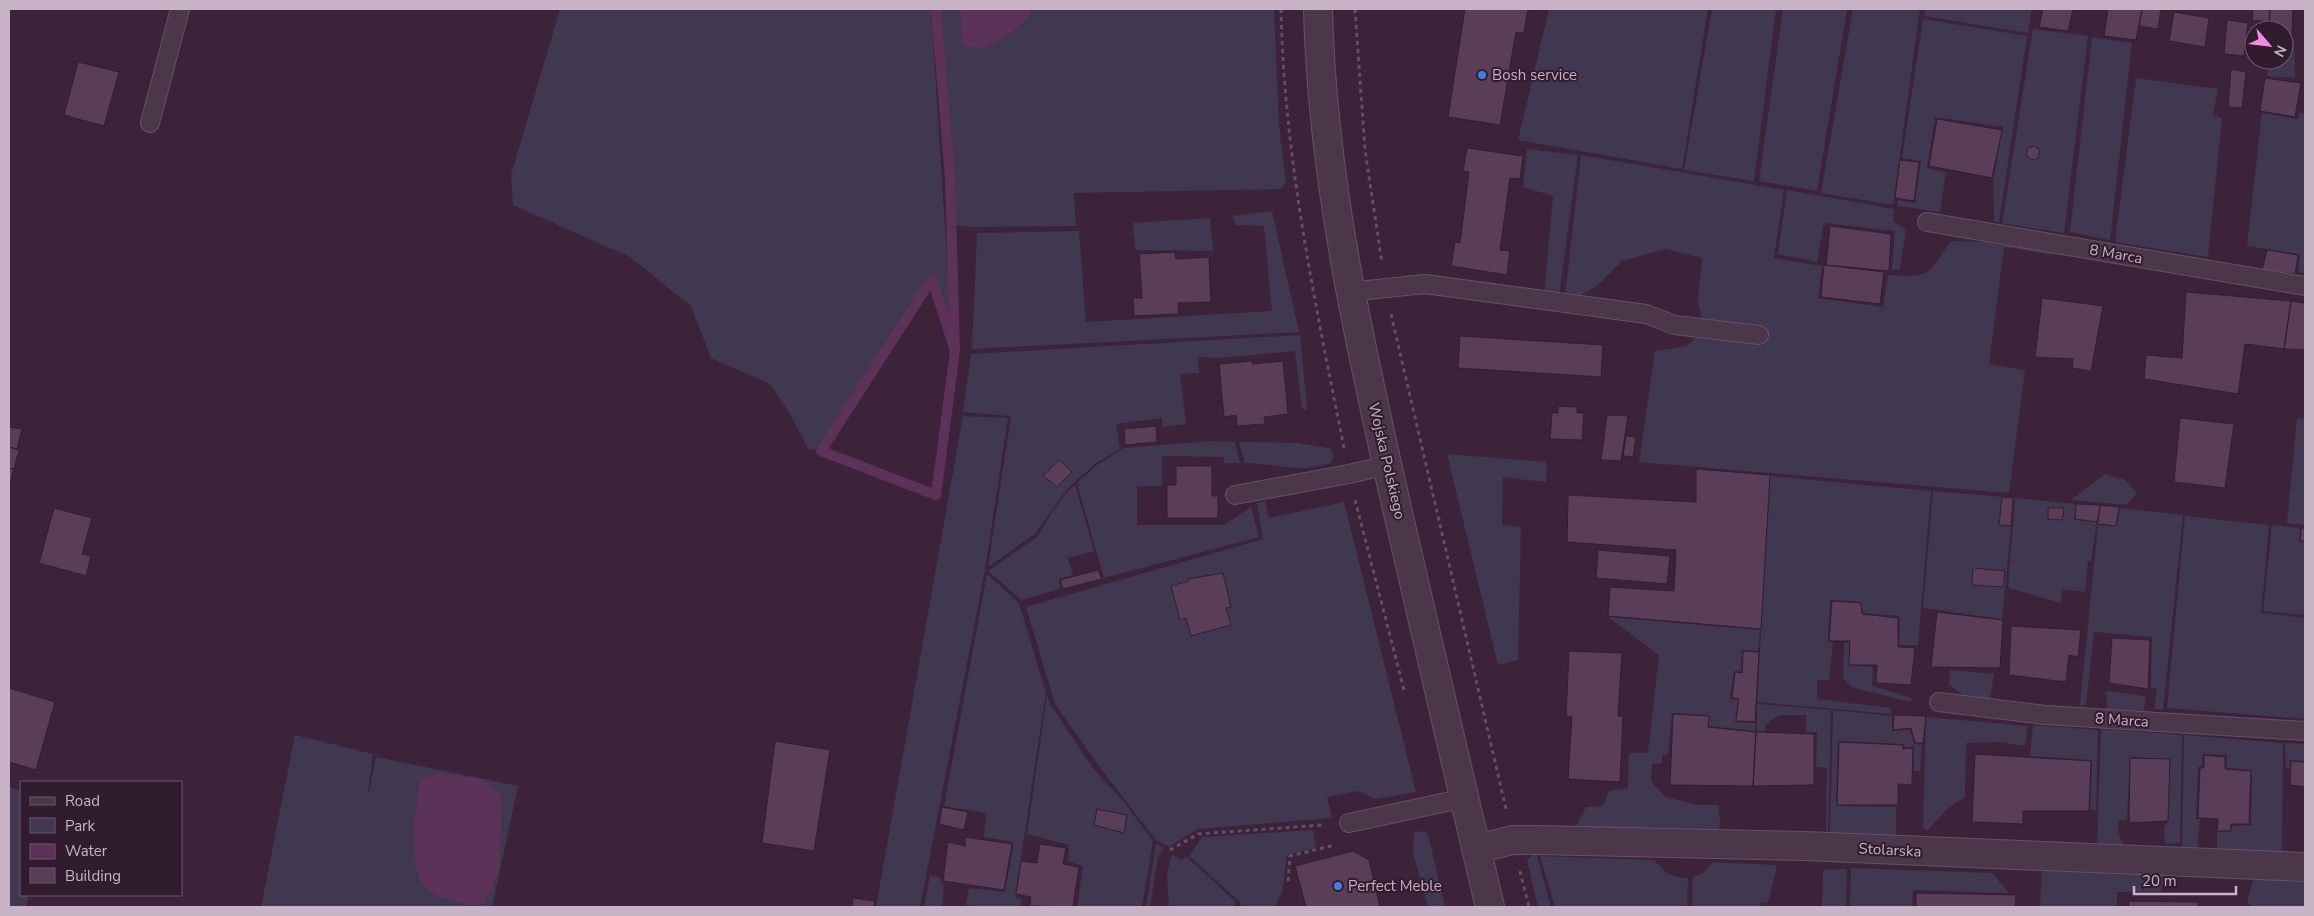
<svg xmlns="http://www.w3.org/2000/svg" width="2314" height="916" font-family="'Nunito Sans',sans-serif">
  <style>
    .green { fill: #403751 }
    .water { fill: #5d3258 }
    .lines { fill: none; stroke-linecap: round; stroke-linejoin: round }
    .stream { stroke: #5d3258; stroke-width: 10 }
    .building { fill: #5a3d57; stroke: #331e31 }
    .service-casing { stroke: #675265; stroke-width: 20 }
    .minor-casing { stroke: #675265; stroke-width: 30 }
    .tertiary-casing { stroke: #675265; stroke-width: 30 }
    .path { stroke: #605167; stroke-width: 3; stroke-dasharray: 4 4; stroke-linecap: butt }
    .service { stroke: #4c374a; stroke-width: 18 }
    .minor { stroke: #4c374a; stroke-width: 28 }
    .tertiary { stroke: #4c374a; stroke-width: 28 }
    .shop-dot { fill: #3f7fe0; stroke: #311c2f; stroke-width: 2 }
    .labels { text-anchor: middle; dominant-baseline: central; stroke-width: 4; stroke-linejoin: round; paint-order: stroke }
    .poi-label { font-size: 15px; fill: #c8b2c5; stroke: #311c2f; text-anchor: start }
    .street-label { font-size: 15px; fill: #c8b2c5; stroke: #311c2f }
  </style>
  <rect width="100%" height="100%" fill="#3c233a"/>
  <path class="green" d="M560,9H931L952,337L933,277L820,448L809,450L790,414L770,384L711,358L691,306L630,257L513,205L511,175Z
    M940,9H1274L1279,125L1286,183L1280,189L1074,193L1076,226L971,227L956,225Z
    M1549,9H1708L1682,169L1518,140Z
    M1712,9H1776L1754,181L1684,170Z
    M1783,9H1847L1817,191L1759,181Z
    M1853,9H1920L1893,205L1821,193Z
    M1926,9H2032L2028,33L1924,16Z
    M1923,19L2027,36L1999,223L1994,221L1993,181L2003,127L1935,117L1927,168L1946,172L1940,212L1898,206L1897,200L1915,203L1921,161L1902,158Z
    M2033,29L2088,36L2064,233L2002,223Z
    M2092,37L2132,43L2110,240L2070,232Z
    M2284,39L2294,40L2295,78L2267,76L2269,60H2284Z
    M2136,78L2218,89L2213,115L2222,118L2208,257L2115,242Z
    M2262,113L2298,119L2299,113L2305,114V273L2298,272L2300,254L2247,246Z
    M1527,149L1578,155L1559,296L1544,294L1553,196L1523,187Z
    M1581,155L1784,190L1774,258L1822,266L1818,298L1883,307L1888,275C1932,278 1927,275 1951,241L1982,242L2046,250L2055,255L2004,247L1989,364L2025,370L2009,493L1639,462L1655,351L1687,346L1704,329L1698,301L1702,258L1666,249L1622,261L1597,286L1579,296L1565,297Z
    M1787,190L1894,209L1893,222L1906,229L1900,269L1892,270L1895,231L1824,223L1817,262L1778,254Z
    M1272,211L1299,332L972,349L977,233L1079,231L1086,322L1272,311L1264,226L1236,225L1232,216Z
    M1210,218L1213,251L1135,250L1133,223Z
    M1300,335L1307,409H1302L1295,351L1220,358L1198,357L1199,373L1180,374L1186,424L1162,427V418L1116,424L1120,449L1096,463L1067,489L1035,534L988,567L1011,416L963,412L971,354Z
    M963,416L1008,418L985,570L920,907H876Z
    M2297,418L2305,419V525L2287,523Z
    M1212,441L1235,442L1240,463H1224V457L1162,456V486H1137V525H1224L1251,507L1259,537L1104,578L1077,483L1097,465L1124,448Z
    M1239,442L1297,443L1327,448H1330L1334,456L1331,463C1319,466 1308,469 1296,468C1279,467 1262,463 1245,463Z
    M1447,454L1547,462L1546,482L1503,477L1502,525L1521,527L1518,660L1498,665Z
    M2105,474L2125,480L2137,493L2126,505L2071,500Z
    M1770,476L1931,491L1918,645H1899L1900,616L1863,613L1861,602L1830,600L1828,642L1833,643L1829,680H1817V699L1891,708V714L1757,702Z
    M1075,485L1094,551L1068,558L1073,575L1059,579L1060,589L1021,600L988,571L1037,537L1052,512L1068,491Z
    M1933,491L2014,498L2002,619L1923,608Z
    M2015,498L2076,504L2074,520L2097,522L2091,561H2088L2085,592L2062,589L2061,603L2008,588Z
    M1265,501L1269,518L1344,502L1416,792L1375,799L1359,791L1327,797L1332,818L1198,829L1169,847L1156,840L1101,769L1055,704L1026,607L1263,539L1257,503Z
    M2120,508L2183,515L2163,710L2154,709L2157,688H2151L2152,637L2094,632L2086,705H2080L2098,525L2117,526Z
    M2185,516L2269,525L2261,613L2305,618V719L2167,708Z
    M2272,525L2300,528L2299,542H2305V615L2263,611Z
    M987,574L1019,603L1046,693L1015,897L1021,899V907H978L966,905L969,888L1005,892L1014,842L984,837L986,813L944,806Z
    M1608,617L1760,630L1758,651L1742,650L1741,671H1734L1730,699L1738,700L1735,722L1755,723V731L1708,726L1709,715L1672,713L1668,754L1662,755V763L1652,764L1651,781L1665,797L1698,805H1718L1720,818L1719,831L1576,827L1586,807L1603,806L1609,791L1628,788L1629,753H1648L1659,655Z
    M1844,643H1849V665L1873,667L1872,686L1912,698L1911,702L1851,687L1843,678Z
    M1950,670L1994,674L1990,700L1967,698L1949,684Z
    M2106,691L2146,696L2143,714L2108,712Z
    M1047,695L1050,704L1094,770L1119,796L1153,841L1142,907H1077L1083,866L1068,861L1069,845L1027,834Z
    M1757,704L1831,710L1828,836H1826L1827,768L1816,767L1817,732H1806V715H1779L1765,725V731H1757Z
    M1833,710L1892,716V731L1910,730L1914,744L1922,745L1920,771H1914V746L1905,748L1904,744L1838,741L1836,806L1896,807V835L1892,837L1830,836Z
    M1926,717L2028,726L2025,746L1999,742L1966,743L1965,797L1947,809L1927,831L1923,828Z
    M2033,725L2098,730L2096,810H2090L2092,760L2030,756Z
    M2101,729L2182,735L2180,843L2165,844L2164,827L2168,822L2170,759L2130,757L2127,819L2118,821V832L2125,849H2097Z
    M295,735L373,754L368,792H369L376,757L518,786L492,907H261Z
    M2184,735L2283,743L2282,854L2217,852V832H2231L2232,826L2251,825L2252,770L2227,768V755L2203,754L2202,766L2198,767L2196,819H2200L2197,852H2182Z
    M2285,743L2305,744V761L2290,760L2289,769L2286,768Z
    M9,787L21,791V895H29L26,907H9Z
    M1313,830L1316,848L1287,855L1283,889L1275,907H1241L1240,902L1189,856L1202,837Z
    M1423,831L1428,834L1445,907H1428L1413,853L1414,832Z
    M1156,843L1164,848L1158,857L1150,907H1146Z
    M1536,852L1551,907H1538L1527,860Z
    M1172,854L1181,860L1187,857L1236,902L1232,907H1169L1167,873Z
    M1540,856L1654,860C1665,872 1671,878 1688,878L1687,907H1555Z
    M1712,862L1774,865L1777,867L1768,902H1761V907H1692L1693,877L1704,873Z
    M2042,867L2167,872L2160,892H2117V907H2040Z
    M1851,868L1992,873L2009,893L1913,890L1912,907H1850Z
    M1847,869L1846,907H1822L1823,870Z
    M930,875L939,877L944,886L942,907H924Z
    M2254,877L2305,880V907H2252L2247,902Z"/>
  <path class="water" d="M960,9H1030L1031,14L1010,34L981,49L963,45Z
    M439,773L482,779L500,793L502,804L499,870L484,904C470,906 461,904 447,899C441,897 428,891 424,886C407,864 416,805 420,780Z"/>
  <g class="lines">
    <path class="stream" d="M936,9L950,178L955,351L936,495L821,451L932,279L955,351"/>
  </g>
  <path class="building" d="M1465,9H1528L1524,33L1516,32L1500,125L1448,117Z
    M2043,9H2073L2068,31L2039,27Z
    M2108,9H2142L2136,40L2104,36Z
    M2142,9H2161L2158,29L2139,26Z
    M2253,9H2270L2269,22L2252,20Z
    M2270,9H2293L2292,36H2284V30H2269Z
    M2174,12L2209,18L2205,47L2169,41Z
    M2227,20L2248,23L2244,56L2224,54Z
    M78,62L119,72L104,126L64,115Z
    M2231,69L2246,72L2242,108L2228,107Z
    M2265,78L2301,83L2295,117L2260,111Z
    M1937,119L2002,130L1992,178L1929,166Z
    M2034,146L2040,150L2038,158L2032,160L2026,155L2028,148Z
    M1467,148L1523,156L1520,179L1510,178L1500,250L1510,251L1507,275L1451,266L1455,242L1460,243L1469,172L1463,171Z
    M1900,160L1919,162L1914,201L1895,198Z
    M1830,226L1891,234L1889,271L1826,265Z
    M2267,250L2298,255L2295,274L2262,270Z
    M1175,252L1176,259L1209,257L1211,302L1178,303L1179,314L1134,316L1133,298H1142L1139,254Z
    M1824,265L1884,272L1880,304L1821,297Z
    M2186,292L2291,301L2284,349L2245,344L2238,394L2144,379L2146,355L2182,358Z
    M2042,298L2103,306L2091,371L2072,368L2073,359L2035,357Z
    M2291,301L2305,303V350L2284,349Z
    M1460,336L1603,345L1601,377L1458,368Z
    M1252,361V364L1283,361L1288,414L1264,417L1265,424L1237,426L1236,415L1224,417L1219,364Z
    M1558,406L1577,407V413H1584L1582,440L1550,439L1552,413H1558Z
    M1607,415L1628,416L1621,461L1601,460Z
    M2180,418L2234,424L2225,488L2174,482Z
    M1156,426L1157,442L1125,445L1124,429Z
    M9,427L22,429L17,449L9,447Z
    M1626,436L1636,437L1633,457L1623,456Z
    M9,447L19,450L14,469L9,468Z
    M1059,460L1072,472L1057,487L1043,476Z
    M1176,466H1212V496H1218V518H1167V485H1176Z
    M9,468L14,469L9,487Z
    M1696,469L1770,475L1761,629L1608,616L1610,587L1674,591L1676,550L1567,542L1568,495L1696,502Z
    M2002,497L2013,498L2011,526L1999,525Z
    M2076,504L2100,505L2098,522L2075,519Z
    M2100,505L2119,507L2116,526L2097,524Z
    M54,508L92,518L82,554L91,556L86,576L39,563Z
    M2048,508H2064L2062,520L2048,519Z
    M2301,528L2305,529V541H2300Z
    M1598,550L1670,556L1667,584L1596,578Z
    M1973,568L2005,571L2003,587L1972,585Z
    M1098,570L1102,579L1063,589L1060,580Z
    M1223,573L1231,607L1226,608L1231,625L1191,636L1186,618L1180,620L1171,586L1189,581L1188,579Z
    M1832,601L1861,603L1862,614L1898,618V647L1915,648L1911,685L1876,683L1877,665H1849L1850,641H1829Z
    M1937,612L2003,620L2000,668L1931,667Z
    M2011,626L2081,630L2078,657L2069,655L2066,682L2009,675Z
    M2112,638L2150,640L2148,689L2109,683Z
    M1569,651L1622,653L1618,716H1623L1620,782L1568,779L1572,717L1566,716Z
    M1743,651L1759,652L1755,722L1736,721L1739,699L1732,698L1735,672L1742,673Z
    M9,688L55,702L36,770L9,762Z
    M1673,714L1709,716L1708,727L1756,732L1753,786L1670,785Z
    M1894,715L1926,716L1923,743H1915L1911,728L1893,730Z
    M1756,732L1814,734V785L1753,786Z
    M775,741L830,750L814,851L762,843Z
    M1839,742L1903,745V749L1913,748L1912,785L1898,784V805H1837Z
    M1975,754L2091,761L2089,811H2023V824L1972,822Z
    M2204,755L2225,757V769L2251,771L2249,824H2231L2230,831H2217L2218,819L2198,818L2200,768H2204Z
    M2130,758L2170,759L2168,821L2129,823Z
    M2291,761L2305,762V787L2290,785Z
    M942,807L968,812L964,830L939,824Z
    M1097,809L1127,815L1124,833L1094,825Z
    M965,837L1012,844L1004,890L943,881L948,842L965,846Z
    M1040,844L1066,848L1063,864L1079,867L1073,907L1030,906L1031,897L1016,894L1021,861L1037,863Z
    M1353,851L1369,860L1380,907H1306L1295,866Z
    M1916,893L2016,895L2015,907H1916Z
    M853,898L875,901L874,907H852Z
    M2129,901L2198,902V907H2128Z"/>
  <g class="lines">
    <defs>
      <path id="service" d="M150,123L180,9
        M1927,222L2305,286
        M1349,292L1425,284L1646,314L1675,325L1759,335
        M1235,495L1349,474L1387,465
        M1939,702L2045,715L2305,731
        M1349,823L1465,798"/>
      <path id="minor" d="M1476,849L1513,840H1537L1805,846L2305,867"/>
      <path id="tertiary" d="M1318,9C1322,177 1359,341 1396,504C1427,638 1458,773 1490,907"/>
    </defs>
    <use href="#service" class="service-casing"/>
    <use href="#minor" class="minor-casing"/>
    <use href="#tertiary" class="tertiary-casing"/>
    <path class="path" d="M1281,9C1284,157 1315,303 1344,448
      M1355,9L1365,150L1382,263
      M1391,314L1506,809
      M1355,500L1404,690
      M1170,850L1198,834L1322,825
      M1520,871L1529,907
      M1288,881L1290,856L1335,845"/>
    <use href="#service" class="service"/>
    <use href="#minor" class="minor"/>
    <use href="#tertiary" class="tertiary"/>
  </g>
  <g class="shop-dot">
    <circle cx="1482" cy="75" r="5"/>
    <circle cx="1338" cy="886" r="5"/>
  </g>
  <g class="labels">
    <g class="poi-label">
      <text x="1492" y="75">Bosh service</text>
      <text x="1348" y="886">Perfect Meble</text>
    </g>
    <g class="street-label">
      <text transform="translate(2116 254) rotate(10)">8 Marca</text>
      <text transform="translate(1387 461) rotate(77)">Wojska Polskiego</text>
      <text transform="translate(2122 720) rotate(4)">8 Marca</text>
      <text transform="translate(1890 850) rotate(3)">Stolarska</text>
    </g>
  </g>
  <rect width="2314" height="916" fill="none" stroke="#c8b2c5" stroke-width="20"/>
  <rect x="20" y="781" width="162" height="115" fill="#311c2f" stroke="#6d586b"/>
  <rect x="30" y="797" width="25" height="8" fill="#4c374a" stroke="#6d586b"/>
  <text x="65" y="806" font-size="15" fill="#c8b2c5">Road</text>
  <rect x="30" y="818" width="25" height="15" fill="#403751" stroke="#6d586b"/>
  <text x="65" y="831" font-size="15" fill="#c8b2c5">Park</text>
  <rect x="30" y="844" width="25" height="15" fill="#5d3258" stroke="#6d586b"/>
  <text x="65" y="856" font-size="15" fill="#c8b2c5">Water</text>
  <rect x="30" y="868" width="25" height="15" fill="#5a3d57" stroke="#6d586b"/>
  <text x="65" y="881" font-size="15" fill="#c8b2c5">Building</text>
  <g transform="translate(2269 45) rotate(118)"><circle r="24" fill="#311c2f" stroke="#6d586b"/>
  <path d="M0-4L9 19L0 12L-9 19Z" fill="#f788e8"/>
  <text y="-8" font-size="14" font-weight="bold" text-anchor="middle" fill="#c8b2c5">N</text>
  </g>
  <path d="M2134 886v8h102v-8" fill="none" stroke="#c8b2c5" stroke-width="2.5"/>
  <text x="2142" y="886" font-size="15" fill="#c8b2c5" stroke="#311c2f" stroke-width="4" paint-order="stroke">20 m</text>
</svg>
